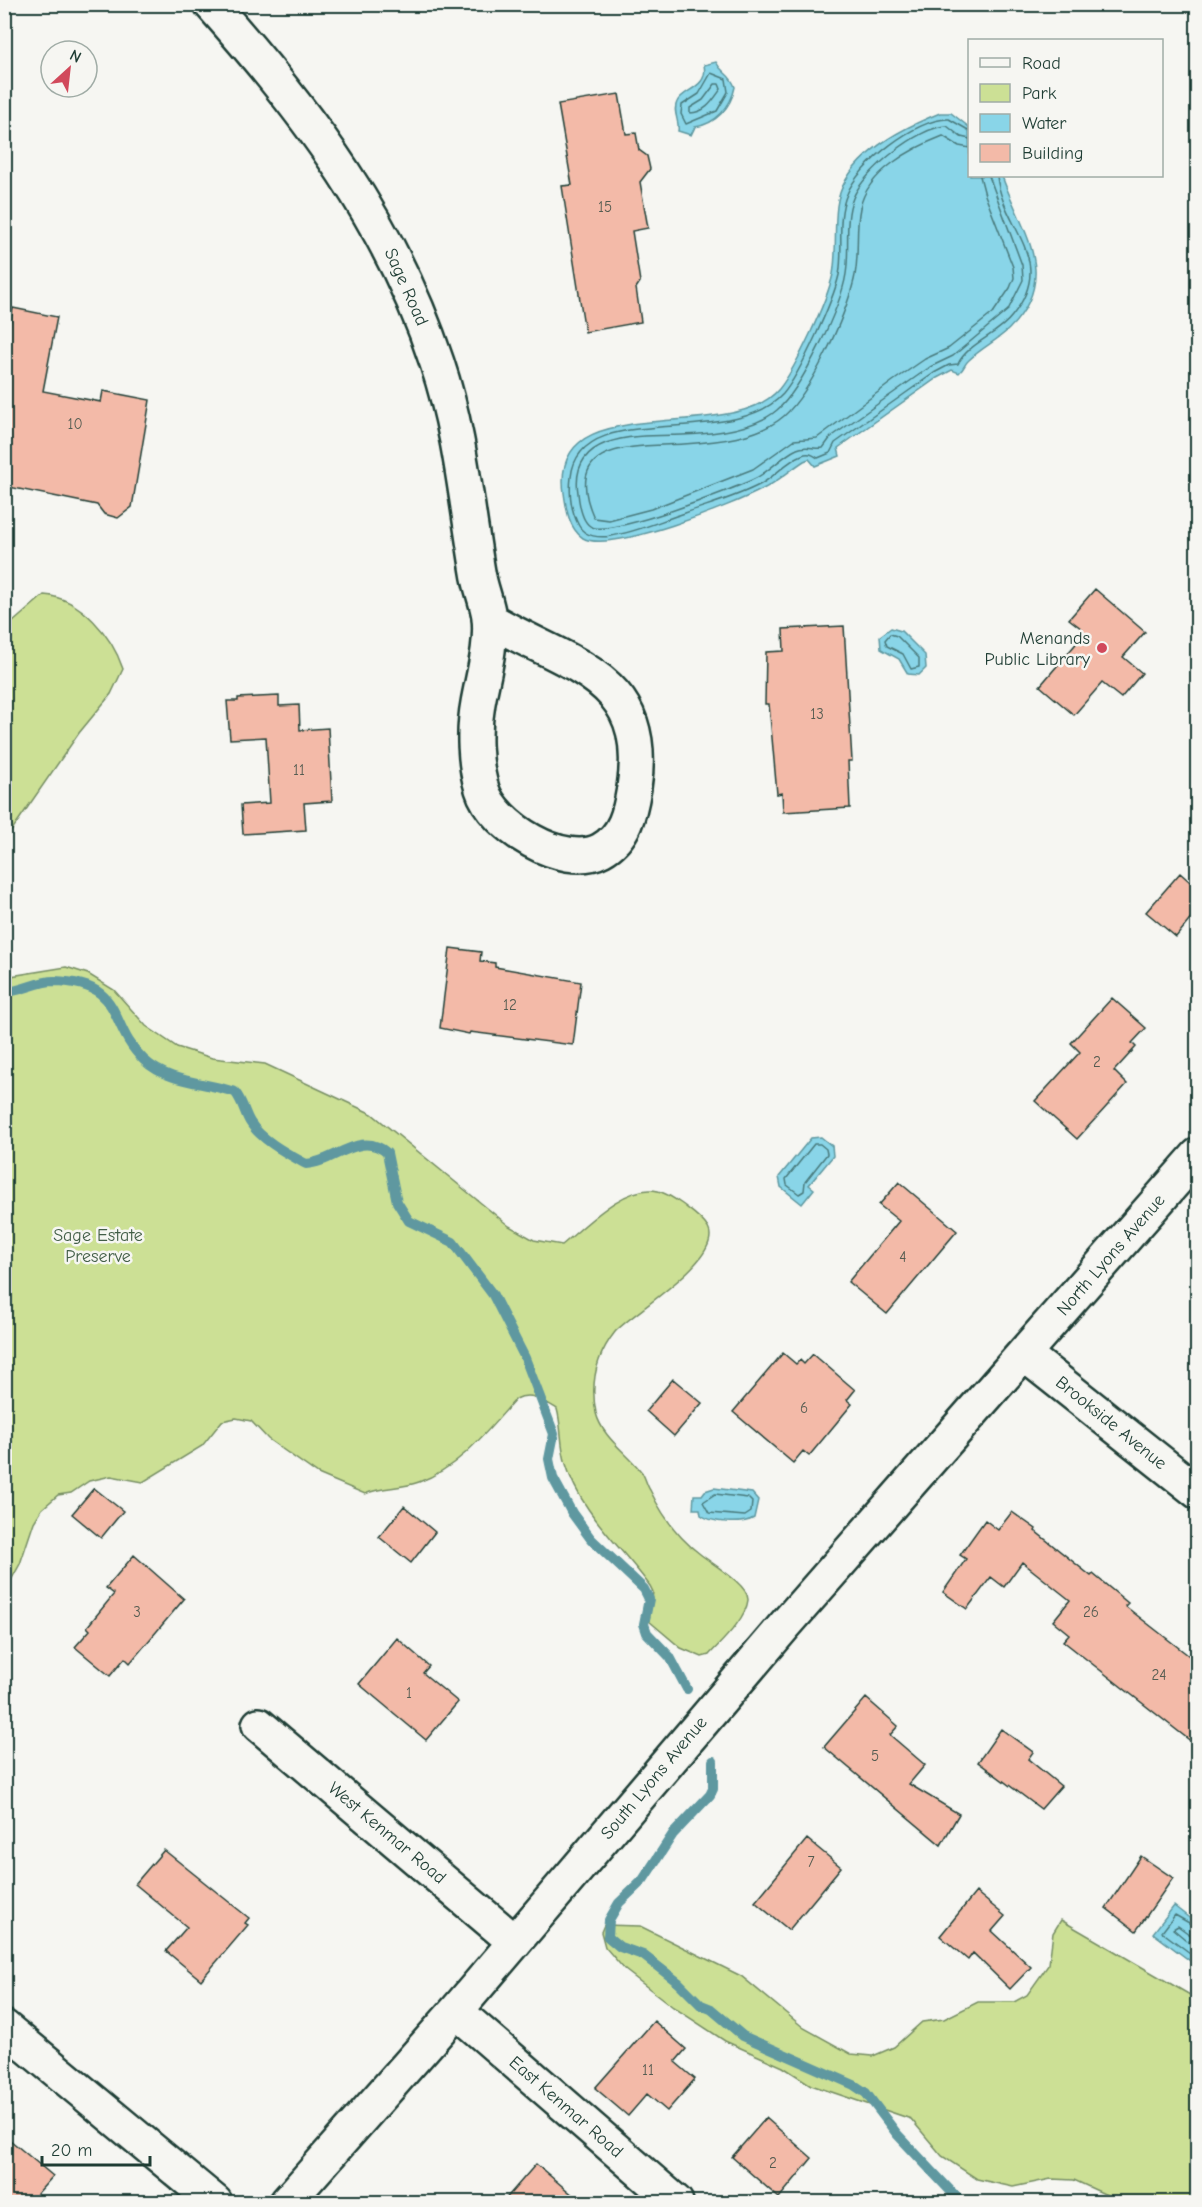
<svg xmlns="http://www.w3.org/2000/svg" width="1202" height="2207" font-family="'Comic Neue',sans-serif">
  <style>
    .green { fill: #cce095; stroke: #768e64; stroke-width: 1.5 }
    .water { fill: #89d5e8; stroke: #5f98a0; stroke-width: 1.5 }
    .lines { fill: none; stroke-linecap: round; stroke-linejoin: round }
    .shore { stroke: #497a7c; stroke-width: 1.5 }
    .stream { stroke: #5f98a0; stroke-width: 10 }
    .building { fill: #f3baa8; stroke: #1f3d34; stroke-width: 1.5 }
    .minor-casing { stroke: #1f3d34; stroke-width: 38 }
    .minor { stroke: #f6f6f2; stroke-width: 33 }
    .poi-dot { fill: #d1495b; stroke: #f6f6f2; stroke-width: 2 }
    .labels { text-anchor: middle; dominant-baseline: central; stroke-width: 5; stroke-linejoin: round; paint-order: stroke }
    .number-label { font-size: 15px; fill: #545c51 }
    .street-label { font-size: 18px; fill: #1f3d34; stroke: #f6f6f2 }
    .poi-label { font-size: 18px; fill: #1f3d34; stroke: #f6f6f2; text-anchor: end }
    .park-label { font-size: 18px; fill: #425e47; stroke: #f6f6f2 }
  </style>
  <rect width="100%" height="100%" fill="#f6f6f2"/>
  <filter id="ink" filterUnits="userSpaceOnUse"><feTurbulence type="fractalNoise" baseFrequency=".0167" numOctaves="2"/><feDisplacementMap in="SourceGraphic" scale="12" xChannelSelector="R" yChannelSelector="G"/><feConvolveMatrix kernelMatrix="1 2 1 2 8 2 1 2 1" color-interpolation-filters="sRGB"/></filter>
  <g filter="url(#ink)">
    <path class="green" d="M44,595C81,598 112,636 123,669L111,694L79,733L5,840V629Z
      M66,967L88,974L114,990L146,1026L177,1047L212,1058L265,1064L372,1114L509,1226L534,1240L562,1245C585,1226 626,1183 658,1191C666,1193 675,1199 682,1204C691,1211 702,1218 708,1228C725,1258 630,1314 615,1332C596,1356 590,1383 596,1413C602,1437 626,1452 640,1470C645,1475 646,1484 650,1490C662,1515 677,1537 700,1554C711,1563 749,1585 748,1600C746,1619 722,1641 709,1655L702,1657L681,1648L649,1621L653,1592L650,1586C621,1546 580,1512 566,1464C560,1446 562,1427 557,1409C544,1401 531,1391 516,1399C487,1431 460,1467 419,1482C401,1489 383,1486 365,1494L318,1474L268,1439L251,1421L236,1418L222,1421L202,1446L143,1482L111,1476L89,1481L71,1493L58,1495L42,1509L34,1522L20,1564L5,1591V977Z
      M1061,1920L1197,1999V2202H1117L1111,2197L1074,2180L1051,2179L1013,2187L977,2179L942,2156L911,2119L811,2085L783,2067L725,2041L673,2007L625,1970L605,1947L601,1932L604,1925L640,1926L741,1976L804,2028L851,2054L873,2056L894,2047L922,2022L944,2019L978,2002H1014L1027,1995L1049,1964L1053,1933Z"/>
    <path class="water" d="M716,62C722,74 730,73 735,87C731,107 716,124 695,127L691,135L678,131C680,121 672,112 677,102C683,89 709,88 704,65Z
      M940,113H951L969,127L970,176H1002C1021,231 1062,276 1009,329C998,340 981,348 969,360C964,364 965,368 959,373L952,370L937,378L838,448L840,456L815,466L809,459L804,461C790,470 777,482 763,489C733,505 610,554 583,538C569,529 566,508 564,493C548,384 730,448 779,389C796,368 827,301 833,274C837,252 834,229 837,206C843,158 900,129 940,113Z
      M891,628L901,631L925,655L926,668L919,675L908,674L899,659L881,649L880,636Z
      M821,1137L832,1146L833,1156L809,1185L814,1189L802,1204L781,1187L779,1177L811,1138Z
      M714,1488L752,1493L758,1500L754,1518C742,1525 711,1523 701,1515L700,1509H693L694,1495H702L705,1491Z
      M1174,1906L1197,1924V1966L1153,1933Z"/>
    <g class="lines">
      <path class="shore" d="M711,73L726,79L728,92L717,111L686,124L681,114L682,105L699,94Z
        M715,84H719L721,89C713,100 706,113 690,113V108L703,100Z
        M970,131L949,119C916,118 859,164 847,194C836,219 844,249 839,275C833,301 800,374 783,394C731,452 579,396 571,477C569,493 571,511 579,526C585,537 600,538 611,536C637,532 660,521 685,513C710,504 737,497 761,484C775,476 787,461 802,455C809,452 813,455 818,458L830,453L835,443L934,373L949,365L958,364C968,343 998,335 1012,316C1058,260 1002,228 997,176
        M970,139L961,137L947,126C919,126 863,172 853,198C844,220 850,250 846,274C841,306 802,389 777,410C754,430 712,434 682,435C642,436 569,431 578,493C579,503 581,520 590,526C607,539 734,489 756,478C771,470 782,456 797,449C807,444 814,450 823,448L831,437L930,367L953,356L1008,310L1023,280L1022,265L989,176
        M970,148L959,146L943,136C912,148 867,172 860,208C855,231 860,256 854,280C845,317 812,391 784,416C759,438 716,442 684,444C634,447 560,441 594,518L609,520L651,509L753,469L794,440L817,438L893,381L925,359L949,348L993,313L1010,288L1014,278L1013,267L985,195L980,176
        M890,634L897,636L919,658V667L911,669L903,654L887,646L885,640Z
        M814,1144H820L826,1149L827,1154L805,1182L804,1191L799,1194L787,1185L786,1179Z
        M715,1494L748,1498L752,1502L751,1512L745,1516L709,1513L703,1502Z
        M1198,1928L1175,1915L1162,1932L1198,1959
        M1198,1935L1189,1934L1178,1926L1173,1929L1198,1950"/>
      <path class="stream" d="M4,992C21,992 37,981 54,981C127,983 106,1024 144,1060C168,1083 206,1082 235,1092C243,1102 244,1112 250,1122C261,1140 288,1154 306,1164C334,1163 361,1129 387,1153L397,1202L409,1221L453,1242L493,1295L525,1358L554,1434L549,1459L553,1478L572,1513L591,1539L644,1589L649,1599L644,1624L647,1633L670,1657L687,1689
        M713,1761V1789L710,1795L673,1834L643,1880L619,1903L609,1920L608,1937L620,1947L643,1955L679,1983L701,2005L711,2009L743,2036L854,2085L866,2093L897,2134L961,2202"/>
    </g>
    <path class="building" d="M619,94L626,134L636,133L639,150L647,156L650,169L640,182L648,228L632,231L640,282L636,288L641,322L585,332L562,186L572,185L558,104Z
      M13,308L57,317L43,391L101,402L103,391L150,400L132,507L118,518L104,514L97,505L4,486V354Z
      M1095,589L1145,632L1123,657L1142,673L1121,698L1102,683L1074,715L1040,686L1080,639L1077,636L1082,629L1069,619Z
      M844,626L852,761H848L850,808L783,812L782,793L777,794L769,704H765L766,652L784,651L783,629Z
      M279,696V706L299,705L300,730L328,728L332,801L304,803L306,830L243,834L241,805L270,803L266,737L230,739L227,701H238V698Z
      M1180,873L1197,888V911L1176,937L1146,912Z
      M450,948L481,952L480,961L495,963V967L581,982L573,1045L470,1032L469,1034L440,1028Z
      M1112,998L1146,1028L1132,1043L1136,1047L1114,1071L1127,1084L1077,1139L1035,1101L1080,1052L1071,1043Z
      M899,1182L957,1231L887,1314L848,1282L899,1221L879,1205Z
      M783,1353L796,1364L800,1360L804,1364L813,1354L855,1390L847,1400L852,1404L809,1456L803,1451L793,1463L733,1412Z
      M673,1379L702,1403L674,1436L646,1411Z
      M94,1488L123,1511L101,1538L72,1514Z
      M404,1506L435,1532L411,1563L379,1537Z
      M1012,1512L1036,1529L1035,1531L1091,1576L1093,1574L1128,1603L1125,1606L1197,1662V1746L1063,1641L1069,1634L1053,1621L1070,1600L1022,1562L1004,1587L991,1577L967,1609L943,1592L966,1559L960,1555L985,1520L998,1530Z
      M134,1555L184,1599L130,1663L125,1658L110,1676L75,1647L90,1630L87,1627L114,1594L106,1588Z
      M397,1638L429,1666L423,1673L458,1702L426,1740L359,1684Z
      M866,1698L898,1726L890,1735L925,1765L909,1784L959,1814L941,1845L824,1747Z
      M1001,1729L1033,1752L1028,1759L1061,1786L1041,1809L978,1762Z
      M807,1839L841,1867L789,1930L755,1902Z
      M164,1850L249,1918L245,1923L248,1925L201,1980L166,1951L187,1927L135,1884Z
      M1141,1856L1173,1878L1136,1931L1106,1908Z
      M976,1892L1005,1916L992,1931L1031,1967L1010,1989L973,1953L968,1960L940,1936Z
      M654,2021L686,2049L675,2062L695,2079L667,2111L647,2094L628,2116L595,2088Z
      M766,2118L812,2158L779,2198L732,2157Z
      M4,2135L53,2176L30,2202H4Z
      M536,2164L581,2202H503Z"/>
    <g class="lines">
      <defs>
        <path id="minor" d="M211,4C308,113 391,223 437,363C460,431 466,501 478,572C480,587 487,602 489,617C492,646 483,675 478,703C473,730 474,763 482,789C493,826 564,870 601,850C625,837 630,812 634,788C652,674 566,666 489,619
          M1024,1354L1198,1492
          M259,1725L515,1942
          M456,2011L676,2202
          M4,2027L215,2202
          M287,2202L456,2011L785,1625L1198,1155"/>
      </defs>
      <use href="#minor" class="minor-casing"/>
      <use href="#minor" class="minor"/>
    </g>
  </g>
  <circle class="poi-dot" cx="1102" cy="648" r="6"/>
  <g class="labels">
    <g class="number-label">
      <text x="605" y="207">15</text>
      <text x="75" y="424">10</text>
      <text x="817" y="714">13</text>
      <text x="299" y="770">11</text>
      <text x="510" y="1005">12</text>
      <text x="1097" y="1062">2</text>
      <text x="903" y="1257">4</text>
      <text x="804" y="1408">6</text>
      <text x="137" y="1612">3</text>
      <text x="1091" y="1612">26</text>
      <text x="1159" y="1675">24</text>
      <text x="409" y="1693">1</text>
      <text x="875" y="1756">5</text>
      <text x="811" y="1862">7</text>
      <text x="648" y="2070">11</text>
      <text x="773" y="2163">2</text>
    </g>
    <g class="street-label">
      <text transform="translate(406 287) rotate(66)">Sage Road</text>
      <text transform="translate(1111 1255) rotate(-49)">North Lyons Avenue</text>
      <text transform="translate(1111 1423) rotate(39)">Brookside Avenue</text>
      <text transform="translate(654 1778) rotate(-50)">South Lyons Avenue</text>
      <text transform="translate(387 1833) rotate(40)">West Kenmar Road</text>
      <text transform="translate(566 2107) rotate(41)">East Kenmar Road</text>
    </g>
    <g class="poi-label">
      <text x="1090" y="638">Menands<tspan x="1090" dy="21">Public Library</tspan></text>
    </g>
    <g class="park-label">
      <text x="98" y="1235">Sage Estate<tspan x="98" dy="21">Preserve</tspan></text>
    </g>
  </g>
  <rect width="1202" height="2207" fill="none" stroke="#f6f6f2" stroke-width="24"/>
  <rect x="12" y="12" width="1178" height="2183" fill="none" stroke="#1f3d34" stroke-width="2" filter="url(#ink)"/>
  <rect x="968" y="39" width="195" height="138" fill="#f6f6f2" stroke="#a0aca6" stroke-width="1.5"/>
  <rect x="980" y="58" width="30" height="9" fill="#f6f6f2" stroke="#a0aca6" stroke-width="1.5"/>
  <text x="1022" y="69" font-size="18" fill="#1f3d34">Road</text>
  <rect x="980" y="84" width="30" height="18" fill="#cce095" stroke="#a0aca6" stroke-width="1.5"/>
  <text x="1022" y="99" font-size="18" fill="#1f3d34">Park</text>
  <rect x="980" y="114" width="30" height="18" fill="#89d5e8" stroke="#a0aca6" stroke-width="1.5"/>
  <text x="1022" y="129" font-size="18" fill="#1f3d34">Water</text>
  <rect x="980" y="144" width="30" height="18" fill="#f3baa8" stroke="#a0aca6" stroke-width="1.5"/>
  <text x="1022" y="159" font-size="18" fill="#1f3d34">Building</text>
  <g transform="translate(69 69) rotate(27)"><circle r="28" fill="#f6f6f2" stroke="#a0aca6" stroke-width="1.5"/>
  <path d="M0-4.5L10 22L0 15L-10 22Z" fill="#d1495b"/>
  <text y="-9" font-size="16" font-weight="bold" text-anchor="middle" fill="#1f3d34">N</text>
  </g>
  <path d="M42 2156v9h108v-9" fill="none" stroke="#1f3d34" stroke-width="3"/>
  <text x="51" y="2156" font-size="18" fill="#1f3d34" stroke="#f6f6f2" stroke-width="4.5" paint-order="stroke">20 m</text>
</svg>
